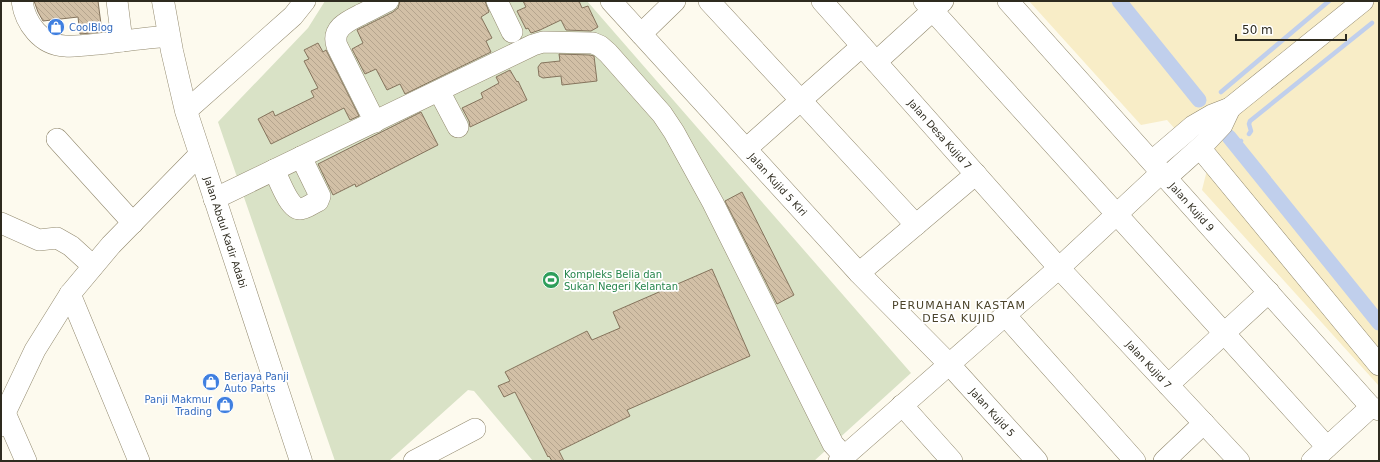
<svg xmlns="http://www.w3.org/2000/svg" width="1380" height="462" font-family="'DejaVu Sans',sans-serif">
  <style>
    .built { fill: #f8edc7 }
    .pitch { fill: #d9e2c6 }
    .lines { fill: none; stroke-linecap: round; stroke-linejoin: round }
    .stream { stroke: #c0cfec; stroke-width: 4.5 }
    .canal { stroke: #c0cfec; stroke-width: 15 }
    .building { fill: url(#building-back-hatch); stroke: #85745d }
    .minor-casing { stroke: #92896e; stroke-width: 22 }
    .major-casing { stroke: #92896e; stroke-width: 23 }
    .minor { stroke: #fff; stroke-width: 21 }
    .major { stroke: #fff; stroke-width: 22 }
    .labels { text-anchor: middle; dominant-baseline: central; stroke-width: 3.5; stroke-linejoin: round; paint-order: stroke }
    .shop-label { font-size: 10px; fill: #366cbe; stroke: #fff; text-anchor: start }
    .street-label { font-size: 10px; fill: #2e2b1f; stroke: #fff }
    .leisure-label { font-size: 10px; fill: #27864d; stroke: #fff; text-anchor: start }
    .neighbourhood-label { font-size: 11px; letter-spacing: 1px; fill: #4b432a; stroke: #fff }
  </style>
  <defs>
    <pattern id="building-back-hatch" width="6" height="6" patternUnits="userSpaceOnUse"><rect width="6" height="6" fill="#d2c0a6"/><path d="M-1 5l2 2M0 0l6 6M5-1l2 2" fill="none" stroke="#b5a58e"/></pattern>
  </defs>
  <rect width="100%" height="100%" fill="#fdfaee"/>
  <path class="built" d="M1029,1H1379V386L1202,190L1208,166L1167,120L1141,125Z"/>
  <path class="pitch" d="M325,1H587L911,373L814,461H533L474,391L468,390L389,461H335L218,122L308,28Z"/>
  <g class="lines">
    <path class="stream" d="M1221,92L1329,1
      M1249,134L1251,131L1249,124L1250,121L1372,23
      M1236,145L1241,141"/>
    <path class="canal" d="M1119,1L1199,100
      M1229,137L1379,323"/>
  </g>
  <path class="building" d="M34,1H98L102,32L80,34L78,17L43,21L38,12Z
    M400,1H485L489,12L481,17L492,38L486,41L491,52L405,94L400,84L387,90L376,69L365,74L352,49L363,43L357,30L393,12L398,8Z
    M523,1H579L582,8L588,6L598,27L591,31L566,30L561,20L540,30L531,33L528,28L526,29L517,11L526,7Z
    M318,43L323,52L326,50L359,116L350,120L344,108L271,144L258,119L273,111L275,116L314,97L311,91L318,88L304,61L309,59L304,50Z
    M559,54L590,55L594,56L597,81L562,85L561,76L543,78L539,76L538,67L541,63L560,61Z
    M510,70L517,82L518,81L527,100L470,127L469,121L462,108L483,98L481,93L499,83L496,77Z
    M421,112L438,145L356,187L355,184L333,195L318,164Z
    M742,192L794,295L777,304L725,201Z
    M712,269L750,356L627,410L630,416L559,451L564,461H552L549,456L548,457L515,392L504,397L498,386L510,381L505,372L587,331L592,340L620,328L613,312Z"/>
  <g class="lines">
    <defs>
      <g id="minor">
        <path d="M22,1C25,23 41,45 65,46C79,47 94,44 108,43C128,40 148,38 169,36"/>
        <path d="M117,1L122,41"/>
        <path d="M497,1L512,32"/>
        <path id="s1" d="M611,1L859,273L949,364L1037,461"/>
        <path d="M709,1L916,225"/>
        <path id="s2" d="M822,1L1059,268L1239,461"/>
        <path d="M924,1L1327,447"/>
        <path id="s3" d="M1008,1L1371,407L1379,410"/>
        <path d="M641,34L675,1"/>
        <path d="M876,62L943,1"/>
        <path d="M439,91L458,127"/>
        <path d="M186,111L293,16L305,1"/>
        <path d="M375,122L337,46C331,28 348,21 362,14C371,10 379,5 388,1"/>
        <path d="M57,139L133,223"/>
        <path d="M1200,148L1379,365"/>
        <path d="M746,149L862,46"/>
        <path d="M1152,161L1193,126L1212,115L1230,108L1363,1"/>
        <path d="M274,170C279,179 289,209 300,209C306,209 313,203 318,201L320,196L301,157"/>
        <path d="M1167,177L1206,142L1222,125L1230,108"/>
        <path d="M214,199L533,45L543,42L593,43L600,46L608,53L662,114L674,132L713,203L833,444L844,456"/>
        <path d="M1,223L39,240L57,238L71,246L93,266"/>
        <path d="M859,273L976,174"/>
        <path d="M70,294L139,461"/>
        <path d="M1005,315L1135,461"/>
        <path d="M1168,385L1269,292"/>
        <path d="M902,405L952,461"/>
        <path d="M5,413L26,461"/>
        <path d="M1,426L5,413L35,350L70,294L111,245L199,155"/>
        <path d="M414,461L475,429"/>
        <path d="M839,461L1059,268L1162,172"/>
        <path d="M1164,461L1204,423"/>
        <path d="M1312,461L1371,407"/>
      </g>
      <g id="major">
        <path id="s4" d="M163,1L172,51L186,111L301,461"/>
      </g>
    </defs>
    <use href="#minor" class="minor-casing"/>
    <use href="#major" class="major-casing"/>
    <use href="#minor" class="minor"/>
    <use href="#major" class="major"/>
  </g>
  <defs>
    <symbol id="shop-disc" viewBox="-11 -11 22 22"><circle r="9.5" fill="#3f7fe0" stroke="#fff"/><path d="M-5-2.5h2.3a2.7 3.5 0 0 1 5.4 0H5L5.5 6h-11ZM-1.5-2.5h3a1.5 2.3 0 0 0-3 0Z" fill="#fff"/></symbol>
    <symbol id="stadium-disc" viewBox="-11 -11 22 22"><circle r="9.5" fill="#2e9e5b" stroke="#fff"/><path d="M0-5a6.5 5 0 1 0 0 10a6.5 5 0 1 0 0-10ZM-3.5-1.8h7v3.6h-7Z" fill="#fff"/></symbol>
  </defs>
  <g fill-rule="evenodd">
    <use href="#shop-disc" x="46" y="17" width="20" height="20"/>
    <use href="#stadium-disc" x="541" y="270" width="20" height="20"/>
    <use href="#shop-disc" x="201" y="372" width="20" height="20"/>
    <use href="#shop-disc" x="215" y="395" width="20" height="20"/>
  </g>
  <g class="labels">
    <g class="shop-label">
      <text x="69" y="27">CoolBlog</text>
      <text x="224" y="376">Berjaya Panji<tspan x="224" dy="12">Auto Parts</tspan></text>
      <text x="212" y="399" text-anchor="end">Panji Makmur<tspan x="212" dy="12">Trading</tspan></text>
    </g>
    <g class="street-label">
      <text stroke="none"><textPath href="#s2" startOffset="178">Jalan Desa Kujid 7</textPath></text>
      <text stroke="none"><textPath href="#s1" startOffset="248">Jalan Kujid 5 Kiri</textPath></text>
      <text stroke="none"><textPath href="#s3" startOffset="276">Jalan Kujid 9</textPath></text>
      <text stroke="none"><textPath href="#s4" startOffset="240">Jalan Abdul Kadir Adabi</textPath></text>
      <text stroke="none"><textPath href="#s2" startOffset="489">Jalan Kujid 7</textPath></text>
      <text stroke="none"><textPath href="#s1" startOffset="561">Jalan Kujid 5</textPath></text>
    </g>
    <g class="leisure-label">
      <text x="564" y="274">Kompleks Belia dan<tspan x="564" dy="12">Sukan Negeri Kelantan</tspan></text>
    </g>
    <g class="neighbourhood-label">
      <text x="959" y="305">PERUMAHAN KASTAM<tspan x="959" dy="13">DESA KUJID</tspan></text>
    </g>
  </g>
  <rect width="1380" height="462" fill="none" stroke="#2e2b1f" stroke-width="4"/>
  <path d="M1236 34v6h110v-6" fill="none" stroke="#2e2b1f" stroke-width="2"/>
  <text x="1242" y="34" font-size="12" fill="#2e2b1f" stroke="#ffffff" stroke-width="3" paint-order="stroke">50 m</text>
</svg>
